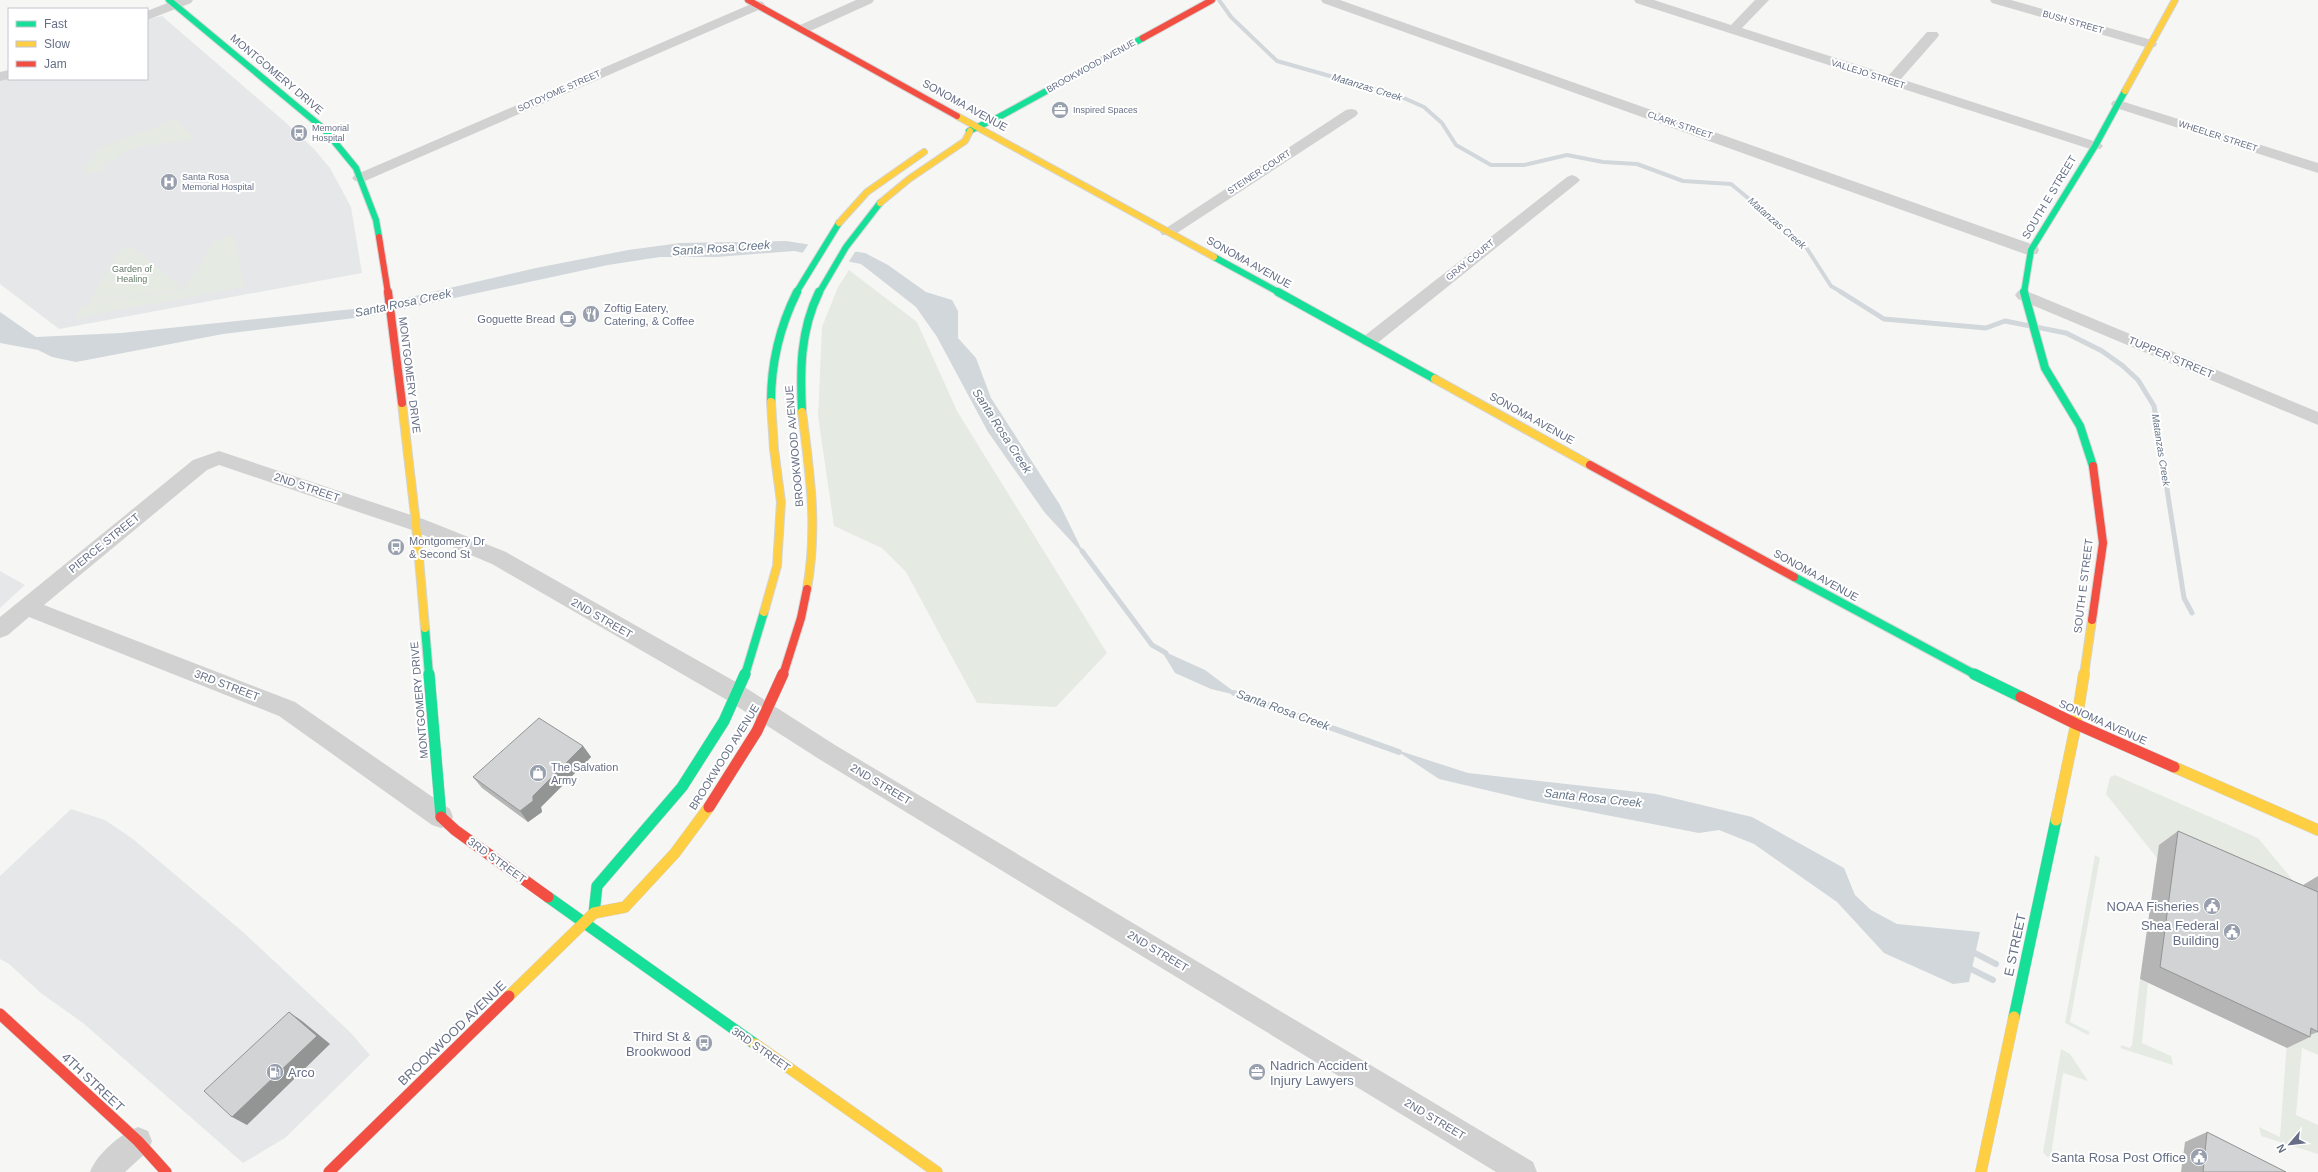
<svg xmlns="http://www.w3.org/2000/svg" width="2318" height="1172" font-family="Arial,sans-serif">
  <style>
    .built { fill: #e6e7e8 }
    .green { fill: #e5eae3 }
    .water { fill: #d2d7db }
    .pier { fill: #f6f7f5 }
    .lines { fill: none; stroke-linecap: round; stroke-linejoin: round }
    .stream-far2 { stroke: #d2d7db; stroke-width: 4 }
    .stream-far1 { stroke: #d2d7db; stroke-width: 5 }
    .stream { stroke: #d2d7db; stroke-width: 6 }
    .fast-far2-casing { stroke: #d3d4d5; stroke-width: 8 }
    .fast-far1-casing { stroke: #d3d4d5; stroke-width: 10 }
    .fast-casing { stroke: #d3d4d5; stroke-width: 12 }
    .slow-far2-casing { stroke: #d3d4d5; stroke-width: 8 }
    .slow-far1-casing { stroke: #d3d4d5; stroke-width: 10 }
    .slow-casing { stroke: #d3d4d5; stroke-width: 12 }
    .jam-far2-casing { stroke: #d3d4d5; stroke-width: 8 }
    .jam-far1-casing { stroke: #d3d4d5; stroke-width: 10 }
    .jam-casing { stroke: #d3d4d5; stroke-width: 12 }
    .street { fill: #d1d1d2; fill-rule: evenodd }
    .fast-far2 { stroke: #16e098; stroke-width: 6 }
    .fast-far1 { stroke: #16e098; stroke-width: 8 }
    .fast { stroke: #16e098; stroke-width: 11 }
    .slow-far2 { stroke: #ffcf43; stroke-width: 6 }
    .slow-far1 { stroke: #ffcf43; stroke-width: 8 }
    .slow { stroke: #ffcf43; stroke-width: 11 }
    .jam-far2 { stroke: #f24e42; stroke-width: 6 }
    .jam-far1 { stroke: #f24e42; stroke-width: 8 }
    .jam { stroke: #f24e42; stroke-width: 11 }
    .wall { fill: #b5b5b6 }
    .shaded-wall { fill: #939494 }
    .building { fill: #d2d3d4; stroke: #939494 }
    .labels { text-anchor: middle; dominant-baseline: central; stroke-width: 4; stroke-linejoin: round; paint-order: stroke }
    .far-street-label { font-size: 9px; fill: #666f86; stroke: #fff }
    .far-poi-label { font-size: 9px; fill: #666f86; stroke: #fff; text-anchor: start }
    .far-park-label { font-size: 9px; fill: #617863; stroke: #fff }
    .far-water-label { font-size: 10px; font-style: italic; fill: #677689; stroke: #fff }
    .street-label { font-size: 11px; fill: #666f86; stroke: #fff }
    .poi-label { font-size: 11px; fill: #666f86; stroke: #fff; text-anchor: start }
    .water-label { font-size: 12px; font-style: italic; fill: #677689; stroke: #fff }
    .near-poi-label { font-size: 13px; fill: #666f86; stroke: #fff; text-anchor: end }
    .near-street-label { font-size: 13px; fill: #666f86; stroke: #fff }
  </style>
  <rect width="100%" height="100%" fill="#f6f7f5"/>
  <path class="built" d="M162,16L284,121L314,149L330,168L351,207L362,273L59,329L0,284V79H147V19Z
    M0,571L25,585L0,608Z
    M71,809L105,820L133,839L243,932L350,1032L370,1055L285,1138L243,1163L83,1023L42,994L9,964L0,959V876Z"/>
  <path class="green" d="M176,119L195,139L140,146L119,155L115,161H107L99,172L82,173L101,148Z
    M234,235L244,287L74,318L83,305L185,289L215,241Z
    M131,246L182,288L88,303L121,250Z
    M849,270L917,322L957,411L1107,653L1056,707L977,703L906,572L882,548L834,526L818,416L822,327L838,287Z
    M2115,775L2258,838L2301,890L2160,845L2157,858L2106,794L2110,777Z
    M2095,855L2100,858L2070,1022L2090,1032L2088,1035L2065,1023Z
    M2140,979L2148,983L2142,1043L2171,1056L2173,1065L2120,1048L2122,1045L2129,1048L2132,1046Z
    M2318,985V1055L2302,1048L2296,1115L2318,1125V1154L2261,1136L2259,1127L2280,1137L2287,1040Z
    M2061,1049L2070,1054L2088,1081L2063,1073L2051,1156L2047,1157L2043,1152Z"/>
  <path class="water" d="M786,241L865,253L888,265L926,292L952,300L958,311V338L976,358L991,398L1060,505L1085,556L1045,513L988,432L937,337L916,307L861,264L794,251L717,257H660L608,265L371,316L223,334L76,362L52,357L38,350L0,343V312L36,337L121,333L363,308L536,268L628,250L680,243Z
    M1161,650L1205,670L1240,696L1211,689L1175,673Z
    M1394,749L1468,773L1656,794L1752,817L1844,868L1855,895L1871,910L1897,924L1980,932L1969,982L1953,984L1884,953L1837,902L1754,844L1719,830L1699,833L1528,800L1439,779Z"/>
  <path class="pier" d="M809,243L857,249L848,263L802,254Z"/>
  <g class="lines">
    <path class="stream-far2" d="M1219,0L1231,17L1277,61L1397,95L1424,107L1442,123L1456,145L1491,165H1524L1567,155L1603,162L1637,164L1683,181L1731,184L1804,244L1831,286L1843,293"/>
    <path class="stream-far1" d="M1841,292L1884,319L1986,328L2005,321L2066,333L2102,351L2123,366L2138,380L2154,406L2184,598L2192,613
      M1082,551L1152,645L1166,653"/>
    <path class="stream" d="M1234,693L1399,752
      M1969,950L1996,964
      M1965,966L1993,980"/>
    <defs>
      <path id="fast-far2" d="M169,0L324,129L356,168L376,220L379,237
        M969,131L999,117L1143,38
        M1214,257L1280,293
        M796,293L839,223
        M819,293L846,247L880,203
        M2024,293L2031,250L2095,146L2125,91"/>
      <path id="fast-far1" d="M1278,292L1435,379
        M2024,292L2045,368L2080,426L2093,466
        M771,402C771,362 779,328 797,292
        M802,412C800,370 800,331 819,292
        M1794,577L1976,675
        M425,628L429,675
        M745,675L764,612"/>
      <path id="fast" d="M429,674L441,817
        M1974,674L2021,697
        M548,897L755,1044
        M594,913L597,886L682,787L724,721L745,674
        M2014,1017L2056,820"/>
      <path id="slow-far2" d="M2125,91L2175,0
        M957,116L1214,257
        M880,203L909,179L965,141L970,131
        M839,223L867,192L924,152"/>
      <path id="slow-far1" d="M1435,379L1590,465
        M402,403L416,524L425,628
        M802,412C810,474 818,527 807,589
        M764,612L777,566L781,502L774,449L771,402
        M2084,675L2092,620"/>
      <path id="slow" d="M2174,767L2318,830
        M2056,820L2076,724L2084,674
        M509,996L594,913L625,907L675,853L709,807
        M755,1044L937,1172
        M1981,1172L2014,1017"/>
      <path id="jam-far2" d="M748,0L957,116
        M1143,38L1212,0
        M379,237L388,293"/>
      <path id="jam-far1" d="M388,292L402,403
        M1590,465L1794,577
        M2092,620L2103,543L2093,466
        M783,675L801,618L807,589"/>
      <path id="jam" d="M2021,697L2076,724L2174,767
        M709,807L757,731L783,674
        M441,817L455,830L548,897
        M0,1014L138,1141L166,1172
        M329,1172L509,996"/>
    </defs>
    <use href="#fast-far2" class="fast-far2-casing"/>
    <use href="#fast-far1" class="fast-far1-casing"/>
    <use href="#fast" class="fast-casing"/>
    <use href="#slow-far2" class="slow-far2-casing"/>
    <use href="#slow-far1" class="slow-far1-casing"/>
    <use href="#slow" class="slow-casing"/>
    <use href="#jam-far2" class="jam-far2-casing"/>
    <use href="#jam-far1" class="jam-far1-casing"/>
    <use href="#jam" class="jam-casing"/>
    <path class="street" d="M175,0H193L191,3L147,20V11Z
      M856,0H874L872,3L808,32L803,33L796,29L798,26Z
      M1321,0H1340L2037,246L2039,250L2037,254H2025L1323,3Z
      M1634,0H1654L1731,25L1755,0H1769L1742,28L1889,75L1927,32H1937L1939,35L1937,38L1901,79L2100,143L2103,146L2100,149H2090L1636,3Z
      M1990,0H2011L2155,41L2157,44L2155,47H2145L1992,3Z
      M758,1L763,2L765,5L763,8L365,181H355L352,178L355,175Z
      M9,70V79L0,81V72Z
      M2118,100L2318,163V173L2113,107L2111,104L2113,101Z
      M1351,109L1356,110L1358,113L1356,116L1174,235H1162L1160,232L1346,110Z
      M1572,175L1577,177L1580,180L1577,183L1375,345L1369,347L1363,345L1360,341L1363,337L1567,177Z
      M2024,290L2318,412V425L2018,299L2015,295L2018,291Z
      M219,451L423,519L506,552L743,686L835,745L1533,1162L1537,1172H1496L819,759L727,700L492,564L409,529L219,465L207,470L44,605L295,702L450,809L453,817L450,825L441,828L432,825L279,716L29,617L8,635L0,638V617L193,460Z
      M138,1127L148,1131L152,1141L148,1151L125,1172H90C97,1154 120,1134 138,1127Z"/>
    <use href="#fast-far2" class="fast-far2"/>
    <use href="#fast-far1" class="fast-far1"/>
    <use href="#fast" class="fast"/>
    <use href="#slow-far2" class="slow-far2"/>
    <use href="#slow-far1" class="slow-far1"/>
    <use href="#slow" class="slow"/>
    <use href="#jam-far2" class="jam-far2"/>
    <use href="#jam-far1" class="jam-far1"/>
    <use href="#jam" class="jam"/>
  </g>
  <path class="wall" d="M583,746L591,757L541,807L542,812L528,822L482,788L473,777Z
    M2178,831L2303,885L2318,876V1032L2310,1035V1037L2287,1048L2140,979L2159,845Z
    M2207,1132L2286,1172H2181L2185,1142Z"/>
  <path class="shaded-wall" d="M583,746L591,757L541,807L542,812L528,822L520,811L533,796Z
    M289,1012L302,1021L330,1044L247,1125L232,1117Z"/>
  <path class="building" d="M539,718L583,746L533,796V801L520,811L473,777Z
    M2178,831L2318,892V1032L2311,1028L2310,1037L2160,967Z
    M289,1012L317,1036L232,1117L204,1091Z
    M2207,1132L2286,1172H2203Z"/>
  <defs>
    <symbol id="office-disc" viewBox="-11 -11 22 22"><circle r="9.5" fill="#989fad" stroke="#fff"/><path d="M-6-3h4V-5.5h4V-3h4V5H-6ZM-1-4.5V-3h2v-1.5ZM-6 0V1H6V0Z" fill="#fff"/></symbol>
    <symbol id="bus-disc" viewBox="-11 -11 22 22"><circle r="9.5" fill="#989fad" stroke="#fff"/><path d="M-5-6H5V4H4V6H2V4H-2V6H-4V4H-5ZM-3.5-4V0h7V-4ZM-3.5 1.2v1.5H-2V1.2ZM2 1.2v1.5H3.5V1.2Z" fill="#fff"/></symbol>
    <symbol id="hospital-disc" viewBox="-11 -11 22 22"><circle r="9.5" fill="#989fad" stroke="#fff"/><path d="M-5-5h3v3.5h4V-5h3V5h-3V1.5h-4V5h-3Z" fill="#fff"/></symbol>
    <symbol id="restaurant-disc" viewBox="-11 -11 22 22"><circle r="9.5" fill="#989fad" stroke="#fff"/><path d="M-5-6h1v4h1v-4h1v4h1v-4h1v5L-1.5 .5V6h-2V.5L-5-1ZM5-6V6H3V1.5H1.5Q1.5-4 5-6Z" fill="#fff"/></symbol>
    <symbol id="cafe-disc" viewBox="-11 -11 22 22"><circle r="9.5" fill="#989fad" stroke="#fff"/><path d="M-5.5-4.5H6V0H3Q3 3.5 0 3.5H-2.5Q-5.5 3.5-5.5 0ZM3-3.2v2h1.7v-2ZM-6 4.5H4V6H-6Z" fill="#fff"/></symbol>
    <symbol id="shop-disc" viewBox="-11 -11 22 22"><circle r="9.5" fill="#989fad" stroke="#fff"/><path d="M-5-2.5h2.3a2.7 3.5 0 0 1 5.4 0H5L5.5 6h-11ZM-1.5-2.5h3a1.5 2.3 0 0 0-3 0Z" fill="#fff"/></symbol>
    <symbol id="civic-disc" viewBox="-11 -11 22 22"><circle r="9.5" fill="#989fad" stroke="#fff"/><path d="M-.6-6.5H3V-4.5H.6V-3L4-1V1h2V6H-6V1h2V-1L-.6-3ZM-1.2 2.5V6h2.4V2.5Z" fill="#fff"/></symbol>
    <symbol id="fuel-disc" viewBox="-11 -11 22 22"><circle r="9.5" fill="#989fad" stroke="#fff"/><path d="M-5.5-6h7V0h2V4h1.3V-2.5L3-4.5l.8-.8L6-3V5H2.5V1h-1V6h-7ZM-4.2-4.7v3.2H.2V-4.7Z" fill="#fff"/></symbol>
  </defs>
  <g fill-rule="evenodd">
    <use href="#office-disc" x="1050" y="100" width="20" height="20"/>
    <use href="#bus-disc" x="289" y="123" width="20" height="20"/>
    <use href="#hospital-disc" x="159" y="172" width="20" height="20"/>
    <use href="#restaurant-disc" x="581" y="304" width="20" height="20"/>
    <use href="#cafe-disc" x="558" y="309" width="20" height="20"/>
    <use href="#bus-disc" x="386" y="537" width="20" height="20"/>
    <use href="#shop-disc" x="528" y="763" width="20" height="20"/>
    <use href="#civic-disc" x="2202" y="896" width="20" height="20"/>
    <use href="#civic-disc" x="2222" y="922" width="20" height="20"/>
    <use href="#bus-disc" x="694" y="1033" width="20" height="20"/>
    <use href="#fuel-disc" x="265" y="1062" width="20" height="20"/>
    <use href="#office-disc" x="1247" y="1062" width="20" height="20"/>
    <use href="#civic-disc" x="2189" y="1147" width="20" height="20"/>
  </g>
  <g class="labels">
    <g class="far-street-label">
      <text transform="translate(2073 22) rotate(16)">BUSH STREET</text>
      <text transform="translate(1091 66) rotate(-29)">BROOKWOOD AVENUE</text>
      <text transform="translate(1868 74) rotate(18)">VALLEJO STREET</text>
      <text transform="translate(559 91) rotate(-24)">SOTOYOME STREET</text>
      <text transform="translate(1680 125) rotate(19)">CLARK STREET</text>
      <text transform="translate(2218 136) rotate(18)">WHEELER STREET</text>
      <text transform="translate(1259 172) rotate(-33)">STEINER COURT</text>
      <text transform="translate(1470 260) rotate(-39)">GRAY COURT</text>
    </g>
    <g class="far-poi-label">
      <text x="1073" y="110">Inspired Spaces</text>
      <text x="312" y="128">Memorial<tspan x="312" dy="10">Hospital</tspan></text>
      <text x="182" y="177">Santa Rosa<tspan x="182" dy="10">Memorial Hospital</tspan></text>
    </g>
    <g class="far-park-label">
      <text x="132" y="269">Garden of<tspan x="132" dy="10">Healing</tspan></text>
    </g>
    <g class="far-water-label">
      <text transform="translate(1367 87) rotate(17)">Matanzas Creek</text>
      <text transform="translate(1777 223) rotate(41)">Matanzas Creek</text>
      <text transform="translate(2161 450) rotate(81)">Matanzas Creek</text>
    </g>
    <g class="street-label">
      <text transform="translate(277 74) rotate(40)">MONTGOMERY DRIVE</text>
      <text transform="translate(965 105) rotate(29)">SONOMA AVENUE</text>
      <text transform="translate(2049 197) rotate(-59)">SOUTH E STREET</text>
      <text transform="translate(1249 262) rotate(29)">SONOMA AVENUE</text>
      <text transform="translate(2171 357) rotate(23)">TUPPER STREET</text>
      <text transform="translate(410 375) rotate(83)">MONTGOMERY DRIVE</text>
      <text transform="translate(1532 418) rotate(29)">SONOMA AVENUE</text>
      <text transform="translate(794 446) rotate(-95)">BROOKWOOD AVENUE</text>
      <text transform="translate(307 487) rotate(19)">2ND STREET</text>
      <text transform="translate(104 543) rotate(-39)">PIERCE STREET</text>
      <text transform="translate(1816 575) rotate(29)">SONOMA AVENUE</text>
      <text transform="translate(2083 586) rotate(-83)">SOUTH E STREET</text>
      <text transform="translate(602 618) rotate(30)">2ND STREET</text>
      <text transform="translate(227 685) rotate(21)">3RD STREET</text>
      <text transform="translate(419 700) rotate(-95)">MONTGOMERY DRIVE</text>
      <text transform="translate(2103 722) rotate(24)">SONOMA AVENUE</text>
      <text transform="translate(724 757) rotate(-58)">BROOKWOOD AVENUE</text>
      <text transform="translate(881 784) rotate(31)">2ND STREET</text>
      <text transform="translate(497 860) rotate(36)">3RD STREET</text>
      <text transform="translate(1158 951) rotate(31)">2ND STREET</text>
      <text transform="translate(761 1049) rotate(35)">3RD STREET</text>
      <text transform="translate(1435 1119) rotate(31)">2ND STREET</text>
    </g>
    <g class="poi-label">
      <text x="604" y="308">Zoftig Eatery,<tspan x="604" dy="13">Catering, &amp; Coffee</tspan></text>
      <text x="555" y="319" text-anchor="end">Goguette Bread</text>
      <text x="409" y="541">Montgomery Dr<tspan x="409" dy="13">&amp; Second St</tspan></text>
      <text x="551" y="767">The Salvation<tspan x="551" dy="13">Army</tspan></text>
    </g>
    <g class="water-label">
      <text transform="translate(721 248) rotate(-4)">Santa Rosa Creek</text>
      <text transform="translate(403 303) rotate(-12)">Santa Rosa Creek</text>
      <text transform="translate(1002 431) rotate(57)">Santa Rosa Creek</text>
      <text transform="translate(1283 710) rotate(20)">Santa Rosa Creek</text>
      <text transform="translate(1593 798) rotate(6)">Santa Rosa Creek</text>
    </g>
    <g class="near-poi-label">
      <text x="2199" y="906">NOAA Fisheries</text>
      <text x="2219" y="925">Shea Federal<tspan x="2219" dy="15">Building</tspan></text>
      <text x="691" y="1036">Third St &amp;<tspan x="691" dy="15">Brookwood</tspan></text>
      <text x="1270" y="1065" text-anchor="start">Nadrich Accident<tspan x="1270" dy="15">Injury Lawyers</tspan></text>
      <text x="288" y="1072" text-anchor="start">Arco</text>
      <text x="2186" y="1157">Santa Rosa Post Office</text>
    </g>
    <g class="near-street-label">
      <text transform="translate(2015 945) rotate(-78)">E STREET</text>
      <text transform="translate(452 1033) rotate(-44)">BROOKWOOD AVENUE</text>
      <text transform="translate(93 1082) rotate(43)">4TH STREET</text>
    </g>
  </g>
  <rect x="8" y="8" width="140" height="72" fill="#ffffff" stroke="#c2c5cf"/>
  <rect x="16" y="21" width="20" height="6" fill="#16e098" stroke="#c2c5cf"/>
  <text x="44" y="28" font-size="12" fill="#666f86">Fast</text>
  <rect x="16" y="41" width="20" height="6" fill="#ffcf43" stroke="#c2c5cf"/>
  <text x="44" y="48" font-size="12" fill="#666f86">Slow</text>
  <rect x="16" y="61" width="20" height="6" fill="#f24e42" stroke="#c2c5cf"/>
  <text x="44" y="68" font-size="12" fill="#666f86">Jam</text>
  <g transform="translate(2290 1144) rotate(242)" stroke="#ffffff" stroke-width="3" paint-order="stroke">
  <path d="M0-3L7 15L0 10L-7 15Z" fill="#666f86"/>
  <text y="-6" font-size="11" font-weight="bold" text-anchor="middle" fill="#666f86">N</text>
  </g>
</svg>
